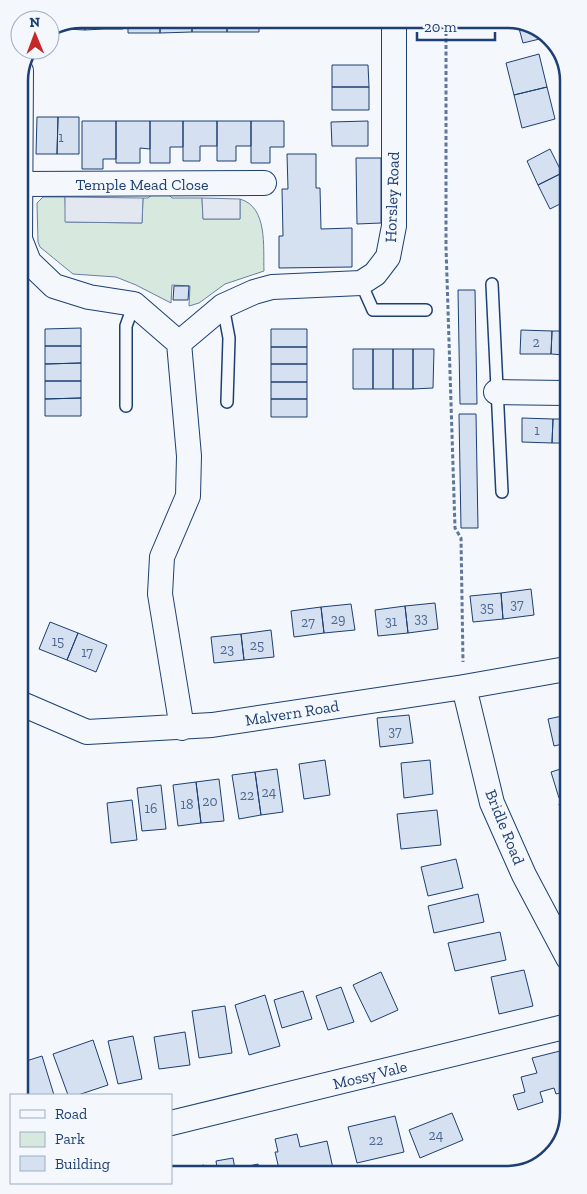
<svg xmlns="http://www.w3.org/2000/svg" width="587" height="1194" font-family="'Zilla Slab',serif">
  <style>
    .green { fill: #d7e8df; stroke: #687fa3 }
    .parking { fill: #e3e8f0; stroke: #687fa3 }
    .building { fill: #d5e0f0; stroke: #1d3f73 }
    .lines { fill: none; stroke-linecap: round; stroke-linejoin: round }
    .lane-casing { stroke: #1d3f73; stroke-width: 14 }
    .street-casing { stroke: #1d3f73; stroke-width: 26 }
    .path { stroke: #5e769c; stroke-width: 3; stroke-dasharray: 4 2.5; stroke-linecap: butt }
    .lane { stroke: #f4f7fb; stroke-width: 11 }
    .street { stroke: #f4f7fb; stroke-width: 24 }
    .labels { text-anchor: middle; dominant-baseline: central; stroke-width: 4; stroke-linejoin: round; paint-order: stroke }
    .number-label { font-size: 14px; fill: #4b6792 }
    .street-label { font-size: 16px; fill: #1d3f73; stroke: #f4f7fb }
    .rim { fill: none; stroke: #1d3f73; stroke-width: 2.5 }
  </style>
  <rect width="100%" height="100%" fill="#f4f7fb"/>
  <path class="green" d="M155,192L167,193L172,198H202L203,219H240V199C268,207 263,247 264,271L225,284L199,303L189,306L190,286L172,285L171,303L136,285L116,277L73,274L40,247L38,242L37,203L43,197H65L66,222L142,223L143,198H148Z"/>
  <path class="parking" d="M65,197L143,198L142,223L65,222Z
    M202,198L240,199V219H203Z"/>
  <path class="building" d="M81,19H85V30L66,29V25Z
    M85,19H104V29L85,30Z
    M104,19H123V29H104Z
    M128,19H160V33H128Z
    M160,19H192V32L160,33Z
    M192,19H227V32H192Z
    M227,19H259V32H227Z
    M517,21L544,31L548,37L523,43Z
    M539,54L547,87L514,95L506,63Z
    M332,65H368L369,87H332Z
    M332,87H369V110H332Z
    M547,87L555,119L522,128L514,95Z
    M37,117H58L57,154H36Z
    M58,117H79V154H57Z
    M82,121H116V159H103V169H82Z
    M116,121H150V149L140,148V163H116Z
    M150,121H183V147H170V163H150Z
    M183,121H217V146H200V161H183Z
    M217,121H251V146H236V161H217Z
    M251,121H284V147H270V163H251Z
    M368,121V146H332L331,122Z
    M550,149L562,173L538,185L527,161Z
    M287,154H316V188H320L321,229L352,228V267L279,268V236H283L282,189H288Z
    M356,158H381V223L357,224Z
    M562,173L564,179V202L550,209L538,185Z
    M174,286H189L188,300H173Z
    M458,290H475L477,404H460Z
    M81,328V346H45V329Z
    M271,329H307V347H271Z
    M521,330L552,331L551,354H520Z
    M552,331H565V355L551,354Z
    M45,346H81V363L45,364Z
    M271,347H307V364H271Z
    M353,349H373V389H353Z
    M373,349H393V389H373Z
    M393,349H413V389H393Z
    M413,349H434L433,388L413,389Z
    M81,363V381H45V364Z
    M271,364H307V382H271Z
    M45,381H81V398L45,399Z
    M271,382H307V399H271Z
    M81,398V416H45V399Z
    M271,399H307V417H271Z
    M459,414H476L478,528H461Z
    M522,418L553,419L552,443L522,442Z
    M553,419H565V443H552Z
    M561,582H566V608H564Z
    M531,589L534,615L503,619L501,593Z
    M501,593L503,619L473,622L470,596Z
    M21,599L28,602L21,620Z
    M435,603L438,629L408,633L405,606Z
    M351,604L355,630L324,633L321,607Z
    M405,606L408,633L378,636L375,610Z
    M321,607L324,633L294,637L291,611Z
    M50,622L78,633L67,660L39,649Z
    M271,630L274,657L244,660L241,634Z
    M78,633L107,645L96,672L67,660Z
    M241,634L244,660L214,663L211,637Z
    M409,715L413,743L380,747L377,718Z
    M567,715V743L554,746L548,719Z
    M325,760L330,795L304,799L299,764Z
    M430,760L433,794L404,798L401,763Z
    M567,767V796L559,798L551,772Z
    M277,769L283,812L261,815L255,772Z
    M255,772L261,815L239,819L232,775Z
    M219,779L224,821L201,823L196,782Z
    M196,782L201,823L178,826L173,785Z
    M161,785L166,829L142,831L137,788Z
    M132,800L137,840L111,843L107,803Z
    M567,802V834L559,804Z
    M437,810L441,845L401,849L397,814Z
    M456,859L463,888L428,896L421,867Z
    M478,894L484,922L434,933L428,906Z
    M500,932L506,960L455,971L448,943Z
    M524,970L533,1006L499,1014L491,977Z
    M381,972L398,1010L371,1022L353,985Z
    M341,987L354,1022L328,1030L316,996Z
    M303,991L312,1019L282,1028L274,1000Z
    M265,995L280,1046L249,1055L235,1005Z
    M225,1006L232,1053L199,1058L192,1011Z
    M185,1032L190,1065L159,1069L154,1037Z
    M133,1036L142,1079L118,1084L108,1041Z
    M93,1040L108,1085L78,1095H68L53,1054Z
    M568,1049V1077H566L568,1091L556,1094L554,1088L540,1092L543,1102L518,1110L513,1095L525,1092L521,1077L537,1073L532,1058Z
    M42,1056L54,1095H27L23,1082V1062Z
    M452,1113L463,1140L420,1158L409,1130Z
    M395,1116L404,1152L357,1163L348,1127Z
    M297,1134L300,1147L327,1141L334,1173H280L275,1152H278L275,1139Z
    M233,1158L235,1169L258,1164L260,1173L218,1174L216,1161Z
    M204,1165L206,1174H191L190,1168Z"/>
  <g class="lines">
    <defs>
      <path id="lane" d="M361,283L373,310H426
        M492,284L502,492
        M223,306L229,338L227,402
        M126,406V326L134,304"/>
      <path id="street" d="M21,71L20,239L29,262L54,286L89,297L134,304L179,343
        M21,184L264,183
        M179,343L223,306L254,292L272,287L361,283L375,274L388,257L394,226V19
        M179,343L189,456L188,496L162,557L160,594L182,728
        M496,392L565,393
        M464,687L492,803L524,875L568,958
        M22,704L87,732L212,725L464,687L566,669
        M171,1123L568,1026"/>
    </defs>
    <use href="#lane" class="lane-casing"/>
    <use href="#street" class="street-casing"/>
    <path class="path" d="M446,19V247L455,528L461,538L463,662"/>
    <use href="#lane" class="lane"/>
    <use href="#street" class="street"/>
  </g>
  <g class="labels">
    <g class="number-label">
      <text x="61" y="137">1</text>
      <text x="536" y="342">2</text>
      <text x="537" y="430">1</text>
      <text x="517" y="604">37</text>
      <text x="487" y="607">35</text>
      <text x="421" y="618">33</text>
      <text x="338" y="619">29</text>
      <text x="391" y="621">31</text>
      <text x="308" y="622">27</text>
      <text x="58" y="641">15</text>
      <text x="257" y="645">25</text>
      <text x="227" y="649">23</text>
      <text x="87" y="652">17</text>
      <text x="395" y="731">37</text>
      <text x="269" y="792">24</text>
      <text x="247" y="795">22</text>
      <text x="210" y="801">20</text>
      <text x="187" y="804">18</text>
      <text x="151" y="808">16</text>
      <text x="436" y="1135">24</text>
      <text x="376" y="1140">22</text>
    </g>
    <g class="street-label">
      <text x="142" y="184">Temple Mead Close</text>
      <text transform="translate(392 197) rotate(-88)">Horsley Road</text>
      <text transform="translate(292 713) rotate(-9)">Malvern Road</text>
      <text transform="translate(505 827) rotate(68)">Bridle Road</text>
      <text transform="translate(370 1075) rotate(-14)">Mossy Vale</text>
    </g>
  </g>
  <path d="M0 0H587V1194H0ZM81 28H507A53 53 0 0 1 560 81V1113A53 53 0 0 1 507 1166H81A53 53 0 0 1 28 1113V81A53 53 0 0 1 81 28Z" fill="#f4f7fb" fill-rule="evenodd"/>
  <path class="rim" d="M81 28H507A53 53 0 0 1 560 81V1113A53 53 0 0 1 507 1166H81A53 53 0 0 1 28 1113V81A53 53 0 0 1 81 28Z"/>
  <rect x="10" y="1094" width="162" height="90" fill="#f4f7fb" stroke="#9eadc5"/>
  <rect x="20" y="1110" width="25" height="8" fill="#f4f7fb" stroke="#9eadc5"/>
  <text x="55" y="1119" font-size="15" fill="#1d3f73">Road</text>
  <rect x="20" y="1132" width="25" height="15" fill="#d7e8df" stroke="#9eadc5"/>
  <text x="55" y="1144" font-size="15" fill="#1d3f73">Park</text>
  <rect x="20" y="1156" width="25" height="15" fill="#d5e0f0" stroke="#9eadc5"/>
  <text x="55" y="1169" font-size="15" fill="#1d3f73">Building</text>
  <g transform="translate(35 35) rotate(359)"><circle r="24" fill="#f4f7fb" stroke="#9eadc5"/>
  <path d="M0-4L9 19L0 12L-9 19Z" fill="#c62828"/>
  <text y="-8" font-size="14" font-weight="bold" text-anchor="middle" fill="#1d3f73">N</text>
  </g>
  <path d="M417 32v8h78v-8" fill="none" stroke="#1d3f73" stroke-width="2.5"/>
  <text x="424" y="32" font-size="15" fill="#1d3f73" stroke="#f4f7fb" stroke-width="4" paint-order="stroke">20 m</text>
</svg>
